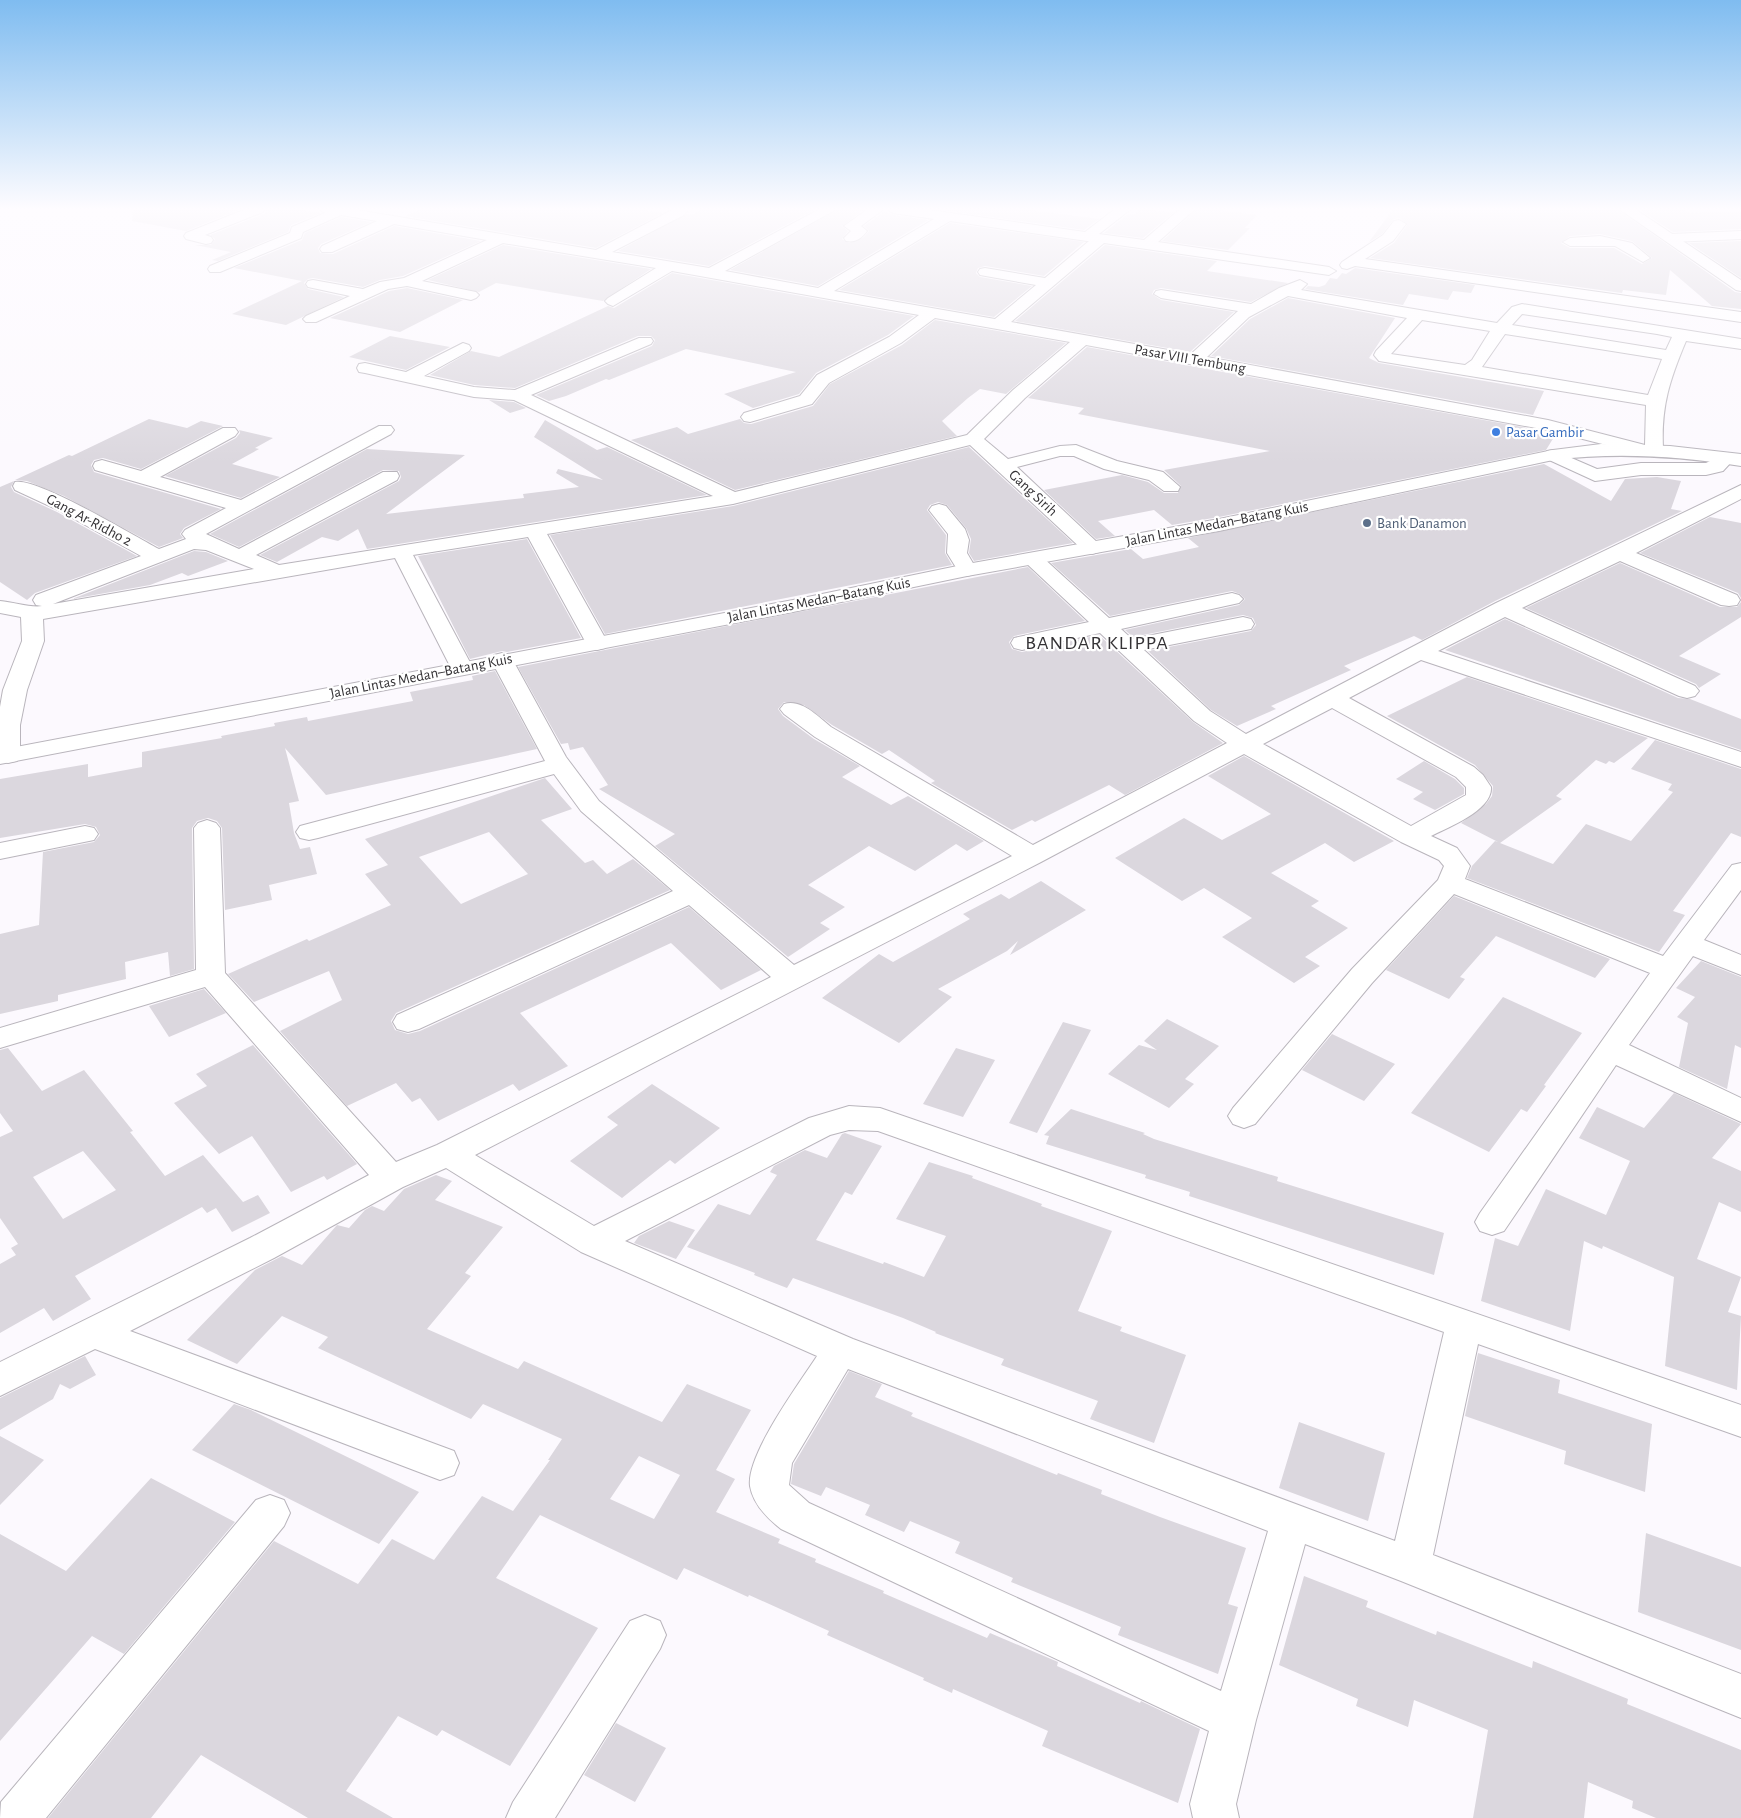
<svg xmlns="http://www.w3.org/2000/svg" width="1741" height="1818" font-family="'Alegreya Sans',sans-serif">
  <style>
    .building { fill: #dbd7de; fill-rule: evenodd }
    .lines { fill: none; stroke-linecap: round; stroke-linejoin: round }
    .minor-casing { stroke: #b9b5bc; stroke-width: 2 }
    .major-casing { stroke: #b9b5bc; stroke-width: 2 }
    .highway-casing { stroke: #b9b5bc; stroke-width: 2 }
    .minor { fill: #fff; fill-rule: evenodd }
    .major { fill: #fff; fill-rule: evenodd }
    .highway { fill: #fff; fill-rule: evenodd }
    .shop-dot { fill: #3f7fe0; stroke: #fff; stroke-width: 2 }
    .service-dot { fill: #5c6f8a; stroke: #fff; stroke-width: 2 }
    .labels { text-anchor: middle; dominant-baseline: central; stroke-width: 4.5; stroke-linejoin: round; paint-order: stroke }
    .far-street-label { font-size: 15px; fill: #343235; stroke: #fff }
    .far-shop-label { font-size: 15px; fill: #366cbe; stroke: #fff; text-anchor: start }
    .far-service-label { font-size: 15px; fill: #4e5e75; stroke: #fff; text-anchor: start }
    .quarter-label { font-size: 20px; letter-spacing: 1px; fill: #343235; stroke: #fff }
  </style>
  <rect width="100%" height="100%" fill="#fcf9fe"/>
  <path class="building" d="M133,209H241L186,231L132,221Z
    M267,209H299L321,213L291,225L288,232L218,261L212,260L231,252L195,245H211L215,239L210,235L264,214Z
    M421,209H641L663,213L596,248L405,216Z
    M703,209H816L709,266L618,251L687,214L692,215Z
    M839,209H865L842,226L848,231L842,239L849,243L864,237L869,231L864,226L885,211L893,215L928,220L818,286L730,270Z
    M936,209H1023L1099,219L1084,230Z
    M1140,209L1174,212L1143,238L1104,233L1128,214L1134,215Z
    M1197,209H1211L1257,215L1245,228H1250L1228,250L1162,241Z
    M1393,209H1617L1735,292L1741,293V309L1712,306L1670,270L1666,295L1623,290L1622,293L1370,258L1394,243L1407,225L1400,218L1394,219L1382,234L1369,242ZM1600,234L1632,241L1652,258L1642,264L1614,248H1570L1561,243L1570,236Z
    M1638,209H1683L1690,213L1741,211V229L1673,232Z
    M341,217L371,222L321,244L318,248L320,253L333,254L394,226L481,241L403,276L380,280L363,287L313,278L308,279L304,283L308,289L344,297L286,325L232,314L302,281L234,268L302,240L305,233Z
    M950,223L1084,242L1044,276L985,266L978,268L976,273L980,277L1032,286L994,317L839,290Z
    M1741,241V278L1689,243Z
    M503,245L651,269L603,301L496,283L479,292L428,280Z
    M1105,245L1217,261L1207,271L1288,283L1251,302L1161,288L1154,290L1152,294L1161,300L1234,312L1190,352L1015,321Z
    M1355,268L1475,285L1471,293L1453,291L1448,300L1409,294L1403,305L1305,289L1308,286L1319,287L1325,285L1330,278L1337,279L1342,273L1346,274Z
    M672,273L914,316L888,335L816,373L799,394L753,408L724,394L796,372L686,349L609,380L606,379L566,396L549,401L536,395L652,346L655,340L651,336H638L515,388L474,385L430,375L471,351L499,357L608,306L614,308Z
    M407,288L463,300L400,332L330,318L389,291Z
    M1288,298L1395,318L1369,358L1379,363L1544,391L1533,415L1211,356L1250,319Z
    M935,320L1066,343L1006,394L980,389L968,398L942,421L957,436L735,490L631,440L677,427L688,434L740,419L744,423L751,424L813,406L830,384L902,345Z
    M390,336L450,347L406,370L349,357Z
    M1087,347L1527,428L1525,432L1554,437L1546,450L1219,517L1172,525L1154,510L1098,521L1115,536L1096,539L1044,490L1122,475L1148,482L1164,493H1178L1181,486L1164,470L1270,451L1078,414L1084,408L1028,398Z
    M489,400L514,402L526,408L510,413Z
    M149,419L187,428L201,421L223,426L141,469L103,458L94,460L91,465L94,472L221,509L184,528L180,534L183,538L159,547L64,496L27,481L15,480L69,455L72,456Z
    M545,420L597,450L607,447L707,495L367,549L358,529L338,541L322,537L277,562L260,555L399,481L401,477L399,471L383,470L239,547L210,534L367,449L465,455L386,514L524,498L523,494L579,487L556,473L558,469L603,480L534,437Z
    M239,430L273,438L255,448L259,449L232,464L280,477L241,498L165,476L236,438L240,433Z
    M969,447L1073,543L974,561L969,553L971,539L966,528L947,505L938,502L930,505L927,510L946,535L945,553L952,565L605,634L550,535L733,506Z
    M1544,464L1611,501L1625,479L1657,477L1681,481L1671,509L1682,511L1495,601L1422,640L1414,636L1344,666L1351,670L1271,706L1276,709L1237,726L1211,710L1148,651L1251,631L1256,625L1253,618L1243,615L1133,637L1125,630L1239,605L1245,599L1240,594L1232,591L1110,616L1051,563L1131,549L1143,559L1199,547L1188,538Z
    M14,481L11,487L14,492L57,512L137,556L35,593L27,600L0,582V487Z
    M1710,517L1741,523V598L1738,593L1640,553Z
    M527,539L581,638L507,652L502,651L470,659L418,556Z
    M194,551L206,552L228,561L188,576L182,573L150,585L72,599Z
    M1620,563L1720,607H1737L1741,602V617L1679,656L1721,674L1699,688L1696,684L1526,608Z
    M1028,567L1085,621L1014,636L1009,642L1012,649L1022,652L1099,635L1193,722L1223,743L1125,795L1109,785L1035,822L1032,820L1012,830L931,783L935,781L889,750L882,754L832,725L804,705L784,702L778,709L783,716L814,739L860,766L842,777L891,805L908,796L984,841L967,851L956,844L915,871L869,846L808,885L845,907L820,923L830,929L788,957L655,846L675,834L599,789L608,785L583,747L570,750L568,743L561,744L518,667Z
    M1505,619L1678,698L1690,699L1741,719V750L1445,650Z
    M495,671L537,749L326,795L285,748L299,801L289,803L294,833L300,849L310,847L317,874L269,885L272,900L225,910L222,828L217,821L208,818L197,821L192,828L194,969L170,976L168,952L125,962L126,979L58,995V1001L0,1014V934L39,925L43,852L94,842L100,835L96,827L85,824L0,838V779L88,764V777L142,767V752L222,738L221,736L275,726L274,723L307,717L308,721L413,701L410,692L473,680L472,676Z
    M1467,677L1648,738L1614,763L1609,761L1606,764L1596,760L1556,796L1562,799L1500,843L1553,864L1586,824L1631,841L1673,792L1668,790L1672,784L1631,769L1655,740L1741,769V837L1731,833L1673,911L1685,915L1659,952L1467,878L1472,866L1495,841L1498,842L1461,823L1486,804L1492,796L1493,786L1475,765L1387,716Z
    M1244,756L1394,841L1354,862L1325,843L1271,873L1319,901L1311,906L1348,928L1305,957L1320,966L1294,983L1222,937L1252,918L1204,888L1182,901L1115,858L1184,818L1222,840L1271,814L1208,776Z
    M1424,761L1455,779L1464,788V794L1435,810L1413,799L1423,792L1396,779Z
    M545,778L572,809L541,820L585,863L593,860L607,874L633,859L670,890L396,1013L391,1021L395,1030L408,1034L420,1031L689,907L761,970L721,990L671,943L520,1013L568,1066L519,1091L513,1084L438,1121L420,1098L412,1102L396,1083L347,1106L280,1031L342,1000L329,971L254,1002L228,974L307,939L309,941L391,905L365,874L388,865L365,839ZM489,832L528,874L461,904L419,857Z
    M1041,881L1086,910L1010,955L1018,941L1007,951L938,989L952,997L899,1043L822,998L879,954L893,962L970,919L963,914L1001,894L1009,899Z
    M1454,896L1610,959L1595,978L1496,936L1460,977L1465,979L1449,999L1386,970Z
    M1701,961L1741,977V1048L1735,1045L1727,1089L1679,1067L1688,1023L1677,1017L1695,997L1676,988Z
    M204,989L226,1013L169,1037L149,1006Z
    M1503,997L1582,1033L1544,1085L1546,1086L1527,1112L1521,1109L1489,1152L1411,1113Z
    M1167,1019L1219,1046L1185,1079L1194,1084L1169,1108L1108,1074L1139,1045L1157,1050L1144,1041Z
    M1063,1022L1091,1030L1037,1133L1009,1123Z
    M1332,1034L1395,1064L1364,1101L1302,1070Z
    M253,1045L357,1164L327,1180L324,1176L291,1192L252,1136L219,1154L174,1103L207,1086L196,1074Z
    M8,1048L42,1091L84,1070L133,1131L130,1132L165,1176L203,1155L243,1202L258,1195L270,1213L232,1232L216,1208L207,1213L202,1207L75,1276L91,1299L53,1321L44,1308L0,1333V1264L16,1255L11,1248L18,1244L0,1218V1137L13,1131L0,1113V1050ZM83,1151L116,1190L63,1219L33,1177Z
    M956,1048L995,1060L963,1117L923,1104Z
    M652,1084L720,1128L675,1164L670,1160L622,1198L570,1161L618,1125L607,1117Z
    M1674,1093L1741,1124L1712,1158L1741,1171V1212L1719,1202L1697,1259L1741,1277L1728,1312L1741,1316L1737,1390L1665,1366L1674,1277L1603,1246L1602,1249L1584,1241L1570,1331L1481,1301L1495,1238L1518,1246L1546,1189L1606,1215L1630,1161L1579,1138L1597,1107L1644,1128Z
    M1071,1109L1145,1133L1143,1134L1154,1139L1278,1177L1277,1181L1444,1233L1434,1275L1189,1196L1190,1192L1145,1178L1146,1175L1046,1144L1049,1136L1044,1135Z
    M845,1133L882,1146L852,1195L845,1192L816,1240L883,1264L884,1262L924,1277L946,1236L896,1219L929,1162L973,1176L972,1178L1042,1204L1041,1206L1112,1231L1078,1311L1122,1327L1120,1331L1186,1355L1154,1443L1090,1419L1098,1401L1001,1365L1004,1359L935,1333L936,1332L903,1318L793,1278L787,1288L754,1275L755,1273L687,1247L718,1204L750,1215L777,1175L770,1172L774,1166L805,1150L827,1158L842,1134Z
    M436,1175L452,1181L435,1200L503,1227L465,1273L471,1276L427,1329L518,1369L524,1361L662,1422L687,1384L751,1410L716,1470L735,1479L716,1512L780,1539L778,1543L816,1559L815,1562L884,1591L883,1593L987,1638L990,1633L1058,1662L1057,1666L1140,1703L1141,1701L1145,1703L1200,1729L1178,1803L1042,1746L1048,1731L953,1689L952,1693L923,1680L924,1678L827,1635L829,1631L749,1595L748,1597L684,1568L677,1580L540,1515L496,1578L598,1628L510,1766L442,1730L437,1736L398,1716L346,1791L393,1818H308L201,1755L151,1818H48L274,1541L358,1584L392,1539L434,1560L482,1496L513,1511L550,1460H548L562,1439L483,1404L471,1419L318,1348L328,1337L282,1316L237,1364L187,1340L255,1270L282,1256L302,1265L337,1225L349,1228L365,1210L372,1206L384,1211L404,1189ZM639,1456L680,1475L654,1519L610,1499Z
    M669,1221L695,1230L676,1259L634,1243L639,1236Z
    M1478,1353L1560,1380L1558,1393L1652,1424L1645,1492L1564,1464L1566,1451L1465,1416Z
    M85,1356L96,1375L70,1389L60,1384L53,1399L0,1430V1398Z
    M849,1371L882,1384L875,1397L913,1413L911,1416L1057,1475L1058,1473L1102,1490L1101,1494L1160,1517L1246,1548L1228,1604L1238,1607L1218,1674L1118,1635L1121,1627L1011,1582L1013,1578L955,1553L960,1542L910,1521L904,1532L865,1515L870,1505L826,1487L821,1496L791,1484L794,1464Z
    M234,1404L251,1410L419,1492L379,1544L192,1450Z
    M1299,1422L1385,1453L1368,1521L1279,1488Z
    M0,1436L44,1460L0,1505Z
    M151,1478L235,1522L124,1654L92,1636L0,1741V1534L66,1571Z
    M1646,1533L1741,1567V1650L1638,1612Z
    M1304,1576L1368,1601L1366,1607L1436,1635L1437,1631L1532,1668L1533,1661L1628,1699L1627,1704L1741,1750V1818H1656L1632,1808L1633,1801L1588,1782L1584,1818H1473L1488,1730L1414,1700L1408,1727L1356,1706L1358,1699L1279,1665Z
    M616,1723L666,1748L635,1802L584,1775Z"/>
  <g class="lines">
    <defs>
      <path id="minor" d="M246,209H265L263,212L205,235L211,237L213,240L211,243L206,244L186,239L184,236L186,233Z
        M320,209H351L596,250L674,209H688L684,215L612,252L709,268L820,209H837L725,271L818,288L934,219L893,213L886,209H922L1085,232L1115,209H1131L1099,234L1144,240L1180,209H1195L1158,242L1329,267L1336,271L1329,275L1104,243L1011,322L1191,354L1238,311L1161,298L1154,294L1156,291L1161,290L1251,304L1279,288L1300,280L1307,284L1301,290L1497,323L1512,307L1522,304L1741,339V349L1686,341C1670,379 1661,406 1663,448L1660,452L1654,453L1646,450L1638,453L1547,430L1086,345L1025,398L984,439L1008,459L1060,446L1076,445L1117,461L1163,472L1180,487L1178,491H1164L1149,480L1104,469L1074,456H1060L1017,467L1099,544L1102,548L1099,552L1092,554L1085,552L970,445L733,504L547,534L608,643L605,648L597,650L589,648L586,643L528,537L413,555L473,668L470,673L462,675L454,673L451,668L395,558L43,619L44,641L27,690L20,725V756L17,761L8,763L0,761V707L3,690L22,641L21,617L0,613V601C12,602 32,608 42,606L36,605L33,600L36,595L141,556L58,510L15,490L13,486L15,482C37,477 134,536 159,549L186,539L182,534L185,530L226,508L95,470L93,466L95,462L102,460L141,471L223,428H235L238,432L235,436L160,477L241,500L379,426H391L394,430L391,434L206,534L239,549L383,472H397L399,476L397,480L256,555L279,565L713,496L514,400L474,397L365,373L359,372L357,368L359,364L365,363L406,372L463,343L469,345L471,348L469,351L424,376L474,387L515,390L639,338H651L653,341L651,344L531,395L735,492L967,435L1013,390L1070,342L935,318L901,343L829,383L812,404L750,422L744,421L741,417L744,413L800,396L817,375L889,337L919,315L672,271L613,306L608,304L605,301L608,298L656,268L503,243L422,281L476,292L479,295L476,298L471,300L407,286L388,289L316,322H306L303,319L306,316L350,296L308,287L306,284L308,281L313,280L363,289L380,282L404,278L487,240L394,224L332,252H322L320,249L322,246L377,221L341,215L303,232L301,238L220,272H210L208,269L210,266L290,233L292,227L325,213ZM950,221L1087,241H1089L1045,278L985,268L980,269L978,272L980,275L1036,285L995,319L834,291ZM1288,296L1407,318L1376,351L1374,355L1379,361L1646,405L1645,445L1548,420L1207,357L1249,317ZM1522,314L1657,334L1672,337L1666,350L1512,325ZM1422,320L1490,331L1472,360L1465,365L1391,354ZM1505,334L1662,359L1648,395L1482,367ZM194,549L206,550L254,569L53,604Z
        M868,209H884L861,226L867,231C862,238 855,243 846,241L844,238L851,231L844,226Z
        M1399,220L1406,224L1393,241L1365,259L1741,312V322L1355,266L1347,269L1342,268L1340,265L1342,262L1383,235L1394,221Z
        M1741,231V239L1671,242L1664,238L1671,234Z
        M1600,236L1632,243L1650,258L1643,262L1615,246H1570L1563,242L1570,238Z
        M1553,450L1597,469L1641,463H1706L1726,453L1732,454L1735,458L1723,471L1706,475H1641L1595,481L1547,459L1544,455L1547,451Z
        M1741,485V499L1636,553L1737,595L1740,600L1737,605L1729,606L1721,605L1620,561L1522,608L1695,686L1699,691L1695,696L1687,698L1679,696L1505,617L1438,651L1741,752V767L1421,660L1349,698L1474,767L1483,775L1491,787C1493,810 1449,827 1431,836L1457,848L1470,866L1465,879L1663,956L1732,865L1741,863V890L1704,940L1741,955V975L1693,956L1629,1045L1741,1098V1122L1616,1065L1504,1231L1492,1235L1480,1231L1475,1222L1480,1213L1650,973L1454,894L1372,983L1255,1124L1244,1128L1233,1124L1228,1116L1233,1108L1352,969L1438,880L1444,866L1439,860L1401,842L1244,754L1041,862L475,1155L594,1226L809,1118L849,1106L880,1108L1741,1405V1437L1478,1344L1433,1555L1741,1674V1718L1401,1581L1305,1544L1256,1720L1236,1804L1239,1818H1193L1190,1804L1209,1731L781,1529C767,1518 753,1504 750,1486C746,1455 799,1384 817,1356L581,1252L446,1168L403,1187L274,1258L130,1331L454,1451L459,1463L454,1475L440,1480L95,1349L0,1396V1362L250,1238L369,1175L205,987L0,1048V1028L196,970L194,828L198,823L207,820L216,823L220,828L225,973L396,1162L437,1145L771,977L689,905L419,1029L408,1032L397,1029L393,1022L397,1015L673,891L581,811L554,774L318,838L309,840L300,838L296,832L300,826L545,761L491,660L494,655L502,653L510,655L566,757L599,801L794,965L1012,856L815,737L784,714L780,709L784,704C802,699 817,716 831,727L1033,845L1227,743L1194,721L1100,633L1022,650L1014,648L1011,643L1014,638L1089,622L1026,563L1023,559L1026,555L1033,553L1040,555L1109,618L1232,593L1239,595L1243,599L1239,603L1121,629L1132,639L1243,617L1251,619L1254,624L1251,629L1144,650L1210,711L1246,734L1496,603ZM1332,708L1456,777L1466,787V795L1411,826L1263,744ZM849,1130L878,1131L1444,1332L1395,1541L853,1339L625,1241L830,1135ZM848,1369L1268,1531L1221,1691L809,1503L789,1485L792,1463Z
        M939,504L946,506L965,529L969,540L967,553L977,570L974,574L967,576L960,574L947,553L948,534L929,510L932,506Z
        M85,826L94,828L98,834L94,840L0,859V843Z
        M270,1495L284,1500L290,1513L284,1526L46,1818H0L1,1802L256,1500Z
        M645,1615L660,1621L666,1635L660,1649L555,1818H506L513,1802L630,1621Z"/>
      <path id="major" d="M1619,209H1635L1741,280V291L1736,290Z"/>
      <path id="highway" d="M1601,444L1670,446L1741,454V466C1678,456 1617,452 1553,460L1219,531L967,576L793,612L0,764V750L793,600L967,564L1219,519L1553,450Z"/>
    </defs>
    <use href="#minor" class="minor-casing"/>
    <use href="#major" class="major-casing"/>
    <use href="#highway" class="highway-casing"/>
    <use href="#minor" class="minor"/>
    <use href="#major" class="major"/>
    <use href="#highway" class="highway"/>
  </g>
  <linearGradient id="sky" x2="0" y2="1"><stop stop-color="#7fbcf0"/><stop offset="0.45" stop-color="#fefcff"/><stop offset="1" stop-color="#fefcff" stop-opacity="0"/></linearGradient>
  <rect width="1741" height="464" fill="url(#sky)"/>
  <circle class="shop-dot" cx="1496" cy="432" r="5"/>
  <circle class="service-dot" cx="1367" cy="523" r="5"/>
  <g class="labels">
    <g class="far-street-label">
      <text transform="translate(1190 359) rotate(10)">Pasar VIII Tembung</text>
      <text transform="translate(1033 493) rotate(43)">Gang Sirih</text>
      <text transform="translate(89 520) rotate(28)">Gang Ar-Ridho 2</text>
      <text transform="translate(1217 524) rotate(-11)">Jalan Lintas Medan–Batang Kuis</text>
      <text transform="translate(819 600) rotate(-11)">Jalan Lintas Medan–Batang Kuis</text>
      <text transform="translate(421 676) rotate(-11)">Jalan Lintas Medan–Batang Kuis</text>
    </g>
    <g class="far-shop-label">
      <text x="1506" y="432">Pasar Gambir</text>
    </g>
    <g class="far-service-label">
      <text x="1377" y="523">Bank Danamon</text>
    </g>
    <g class="quarter-label">
      <text x="1097" y="643">BANDAR KLIPPA</text>
    </g>
  </g>
</svg>
